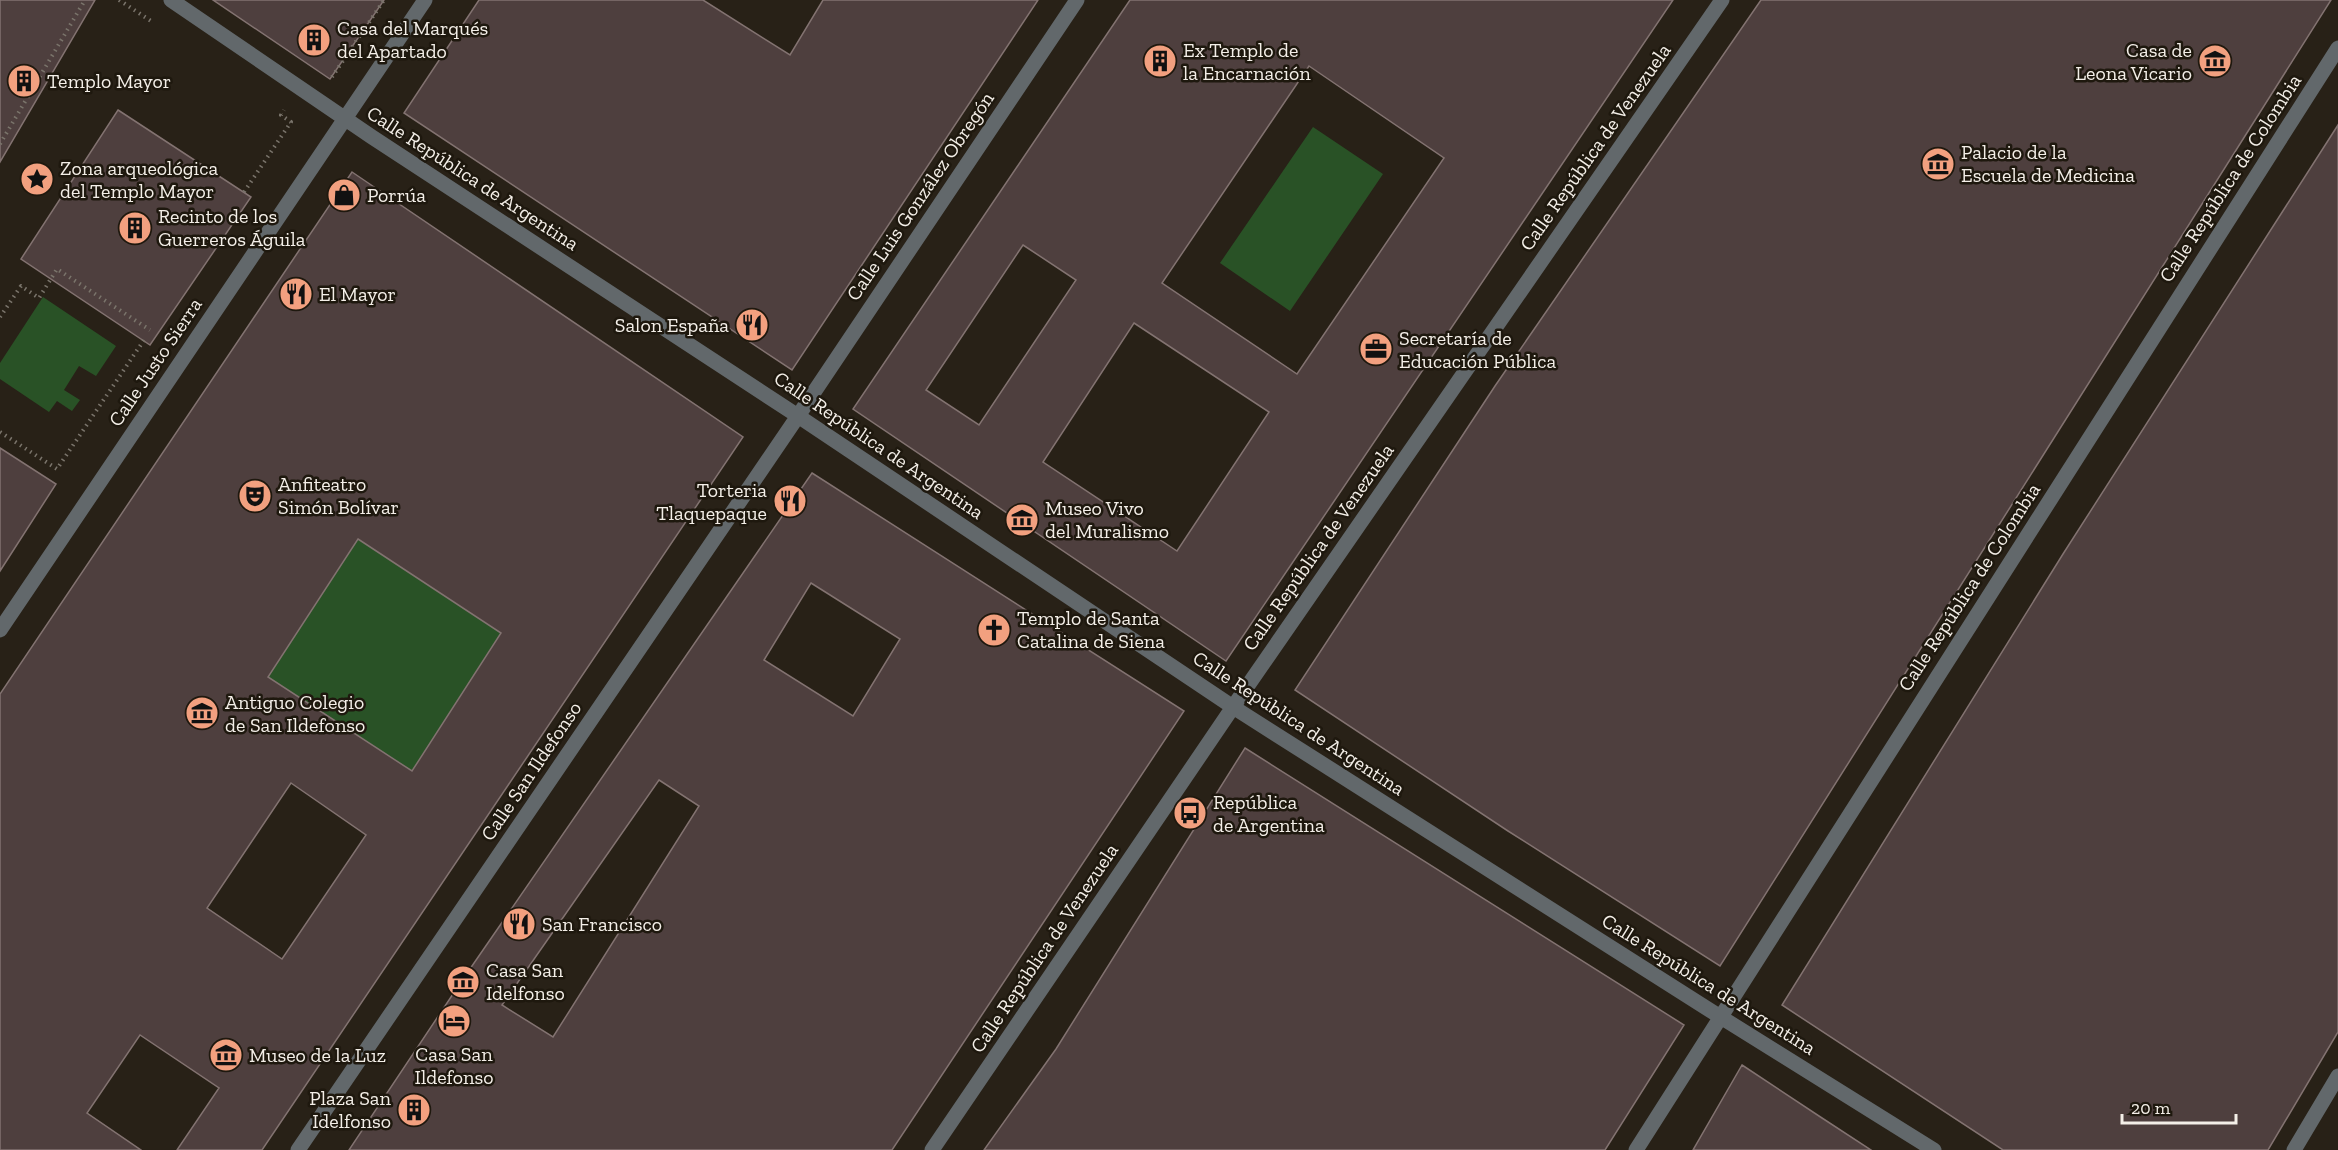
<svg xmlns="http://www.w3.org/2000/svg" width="2338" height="1150" font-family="'Zilla Slab',serif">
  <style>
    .green { fill: #295226 }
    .building { fill: #4e3f3e; stroke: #837371; stroke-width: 1.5; fill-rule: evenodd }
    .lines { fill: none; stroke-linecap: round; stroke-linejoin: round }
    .path { stroke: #7a746b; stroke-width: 4; stroke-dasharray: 1.5 4.5; stroke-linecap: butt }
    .minor { stroke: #62686b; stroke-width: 15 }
    .labels { text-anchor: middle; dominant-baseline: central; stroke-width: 5; stroke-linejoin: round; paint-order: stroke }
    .poi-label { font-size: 20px; fill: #f4efe8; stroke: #1e180e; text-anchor: start }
    .street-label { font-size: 20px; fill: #f4efe8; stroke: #1e180e }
  </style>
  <rect width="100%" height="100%" fill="#282117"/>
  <path class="green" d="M1313,127L1383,174L1290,311L1220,263Z
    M43,297L116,346L96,376L79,366L64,390L80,400L72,411L57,401L49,412L0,379V363Z
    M358,539L501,633L412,771L268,677Z"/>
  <path class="building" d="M0,0H95L0,162Z
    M213,0H384L330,79Z
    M479,0H703L790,55L823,0H1038L792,370L404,113Z
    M1130,0H1673L1226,661L853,409ZM1309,66L1444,158L1297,374L1162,283ZM1023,245L1076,280L979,425L926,390ZM1134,323L1269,412L1177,551L1043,462Z
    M1761,0H2331L1720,966L1508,831L1295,690L1495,386Z
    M118,110L251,197L150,345L21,259Z
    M2338,125V1032L2268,1150H2003L1782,1005L2063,554Z
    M352,172L743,437L262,1150H177L219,1088L140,1035L87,1113L141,1150H0V694ZM358,539L501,633L412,771L268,677ZM291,783L366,835L282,959L207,908Z
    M0,448L56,484L0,571Z
    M812,473L1184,711L892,1150H349L463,979ZM811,583L900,639L853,716L764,660ZM659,780L699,806L553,1037L502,1005Z
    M1245,748L1684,1025L1605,1150H984L1056,1049Z
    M1742,1065L1822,1118L1871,1150H1693Z"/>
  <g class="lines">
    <path class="path" d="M119,0L151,21
      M332,77L384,0
      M0,144L85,0
      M244,192L291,122L281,115L284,110
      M0,317L21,286L39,298L57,269L150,330
      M0,432L57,469L144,340"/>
    <path class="minor" d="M171,0L372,137L798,416L1233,707L1719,1016L1934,1150
      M0,630L425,0
      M298,1150L798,416L1077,0
      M932,1150L1233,707L1722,0
      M1636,1150L2338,48
      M2294,1150L2338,1076"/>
  </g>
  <defs>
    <symbol id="building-disc" viewBox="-11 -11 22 22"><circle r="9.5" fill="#f2a07f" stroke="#1e180e"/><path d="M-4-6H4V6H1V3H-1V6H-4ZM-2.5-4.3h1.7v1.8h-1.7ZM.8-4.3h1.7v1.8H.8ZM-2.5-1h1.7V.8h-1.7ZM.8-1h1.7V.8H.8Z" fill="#111"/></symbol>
    <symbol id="museum-disc" viewBox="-11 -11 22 22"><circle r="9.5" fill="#f2a07f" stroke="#1e180e"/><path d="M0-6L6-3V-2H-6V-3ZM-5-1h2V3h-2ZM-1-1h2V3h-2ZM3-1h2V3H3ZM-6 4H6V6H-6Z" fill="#111"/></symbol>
    <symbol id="sight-disc" viewBox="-11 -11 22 22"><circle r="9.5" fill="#f2a07f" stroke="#1e180e"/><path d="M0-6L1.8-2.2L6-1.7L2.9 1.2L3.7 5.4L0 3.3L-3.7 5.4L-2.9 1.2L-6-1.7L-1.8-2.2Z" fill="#111"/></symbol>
    <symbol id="shop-disc" viewBox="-11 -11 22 22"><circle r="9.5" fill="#f2a07f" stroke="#1e180e"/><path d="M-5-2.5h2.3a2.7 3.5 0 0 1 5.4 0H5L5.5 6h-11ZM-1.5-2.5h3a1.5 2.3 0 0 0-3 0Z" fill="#111"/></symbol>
    <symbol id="restaurant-disc" viewBox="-11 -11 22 22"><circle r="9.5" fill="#f2a07f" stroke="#1e180e"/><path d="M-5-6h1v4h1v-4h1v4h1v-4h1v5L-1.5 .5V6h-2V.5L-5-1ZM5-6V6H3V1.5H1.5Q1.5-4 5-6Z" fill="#111"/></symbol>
    <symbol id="office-disc" viewBox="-11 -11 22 22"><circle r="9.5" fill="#f2a07f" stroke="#1e180e"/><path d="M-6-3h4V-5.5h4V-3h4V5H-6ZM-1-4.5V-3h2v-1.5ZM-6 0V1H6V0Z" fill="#111"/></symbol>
    <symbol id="theatre-disc" viewBox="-11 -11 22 22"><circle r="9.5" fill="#f2a07f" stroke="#1e180e"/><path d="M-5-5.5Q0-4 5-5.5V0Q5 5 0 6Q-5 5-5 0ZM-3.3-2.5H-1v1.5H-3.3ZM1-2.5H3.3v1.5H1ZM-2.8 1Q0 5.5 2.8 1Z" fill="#111"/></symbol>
    <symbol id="church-disc" viewBox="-11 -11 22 22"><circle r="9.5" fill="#f2a07f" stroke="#1e180e"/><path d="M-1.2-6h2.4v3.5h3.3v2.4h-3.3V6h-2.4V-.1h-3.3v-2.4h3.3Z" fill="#111"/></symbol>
    <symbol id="bus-disc" viewBox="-11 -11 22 22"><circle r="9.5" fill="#f2a07f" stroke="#1e180e"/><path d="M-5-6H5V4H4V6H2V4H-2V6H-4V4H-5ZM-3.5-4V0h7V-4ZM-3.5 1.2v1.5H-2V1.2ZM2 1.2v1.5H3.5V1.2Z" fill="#111"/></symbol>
    <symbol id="hotel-disc" viewBox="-11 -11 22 22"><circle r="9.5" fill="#f2a07f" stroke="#1e180e"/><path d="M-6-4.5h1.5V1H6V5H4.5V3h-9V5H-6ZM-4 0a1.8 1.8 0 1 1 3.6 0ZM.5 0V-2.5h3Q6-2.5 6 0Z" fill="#111"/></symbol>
  </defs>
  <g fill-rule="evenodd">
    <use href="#building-disc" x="295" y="21" width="38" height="38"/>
    <use href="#building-disc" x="1141" y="42" width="38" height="38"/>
    <use href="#museum-disc" x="2196" y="42" width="38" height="38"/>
    <use href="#building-disc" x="5" y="62" width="38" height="38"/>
    <use href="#museum-disc" x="1919" y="145" width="38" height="38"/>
    <use href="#sight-disc" x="18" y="160" width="38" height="38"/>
    <use href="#shop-disc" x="325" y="176" width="38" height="38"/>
    <use href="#building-disc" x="116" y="209" width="38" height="38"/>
    <use href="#restaurant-disc" x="277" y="275" width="38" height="38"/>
    <use href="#restaurant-disc" x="733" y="306" width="38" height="38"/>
    <use href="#office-disc" x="1357" y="330" width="38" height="38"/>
    <use href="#theatre-disc" x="236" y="477" width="38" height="38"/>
    <use href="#restaurant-disc" x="771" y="482" width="38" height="38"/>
    <use href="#museum-disc" x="1003" y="501" width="38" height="38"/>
    <use href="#church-disc" x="975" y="611" width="38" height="38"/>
    <use href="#museum-disc" x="183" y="694" width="38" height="38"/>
    <use href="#bus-disc" x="1171" y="794" width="38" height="38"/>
    <use href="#restaurant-disc" x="500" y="905" width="38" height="38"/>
    <use href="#museum-disc" x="444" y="963" width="38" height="38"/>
    <use href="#hotel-disc" x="435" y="1002" width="38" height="38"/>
    <use href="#museum-disc" x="207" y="1036" width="38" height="38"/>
    <use href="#building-disc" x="395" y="1091" width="38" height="38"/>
  </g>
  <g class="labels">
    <g class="poi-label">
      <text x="337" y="28">Casa del Marqués<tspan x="337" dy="23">del Apartado</tspan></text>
      <text x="1183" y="50">Ex Templo de<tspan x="1183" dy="23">la Encarnación</tspan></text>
      <text x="2192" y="50" text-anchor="end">Casa de<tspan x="2192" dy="23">Leona Vicario</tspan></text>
      <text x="47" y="81">Templo Mayor</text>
      <text x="1961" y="152">Palacio de la<tspan x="1961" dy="23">Escuela de Medicina</tspan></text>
      <text x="60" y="168">Zona arqueológica<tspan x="60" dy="23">del Templo Mayor</tspan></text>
      <text x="367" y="195">Porrúa</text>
      <text x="158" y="216">Recinto de los<tspan x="158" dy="23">Guerreros Águila</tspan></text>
      <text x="319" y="294">El Mayor</text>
      <text x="729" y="325" text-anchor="end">Salon España</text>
      <text x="1399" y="338">Secretaría de<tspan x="1399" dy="23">Educación Pública</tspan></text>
      <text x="278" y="484">Anfiteatro<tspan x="278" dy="23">Simón Bolívar</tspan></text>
      <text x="767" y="490" text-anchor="end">Torteria<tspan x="767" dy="23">Tlaquepaque</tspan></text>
      <text x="1045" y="508">Museo Vivo<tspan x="1045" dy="23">del Muralismo</tspan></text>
      <text x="1017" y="618">Templo de Santa<tspan x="1017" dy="23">Catalina de Siena</tspan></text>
      <text x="225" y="702">Antiguo Colegio<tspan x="225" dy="23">de San Ildefonso</tspan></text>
      <text x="1213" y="802">República<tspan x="1213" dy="23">de Argentina</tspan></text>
      <text x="542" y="924">San Francisco</text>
      <text x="486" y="970">Casa San<tspan x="486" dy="23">Idelfonso</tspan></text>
      <text x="454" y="1054" text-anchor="middle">Casa San<tspan x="454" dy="23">Ildefonso</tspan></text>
      <text x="249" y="1055">Museo de la Luz</text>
      <text x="391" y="1098" text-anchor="end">Plaza San<tspan x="391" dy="23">Idelfonso</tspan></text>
    </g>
    <g class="street-label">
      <text transform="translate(1595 147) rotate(-55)">Calle República de Venezuela</text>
      <text transform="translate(473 178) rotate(33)">Calle República de Argentina</text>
      <text transform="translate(2230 178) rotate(-57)">Calle República de Colombia</text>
      <text transform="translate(920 196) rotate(-56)">Calle Luis González Obregón</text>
      <text transform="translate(155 362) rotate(-56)">Calle Justo Sierra</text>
      <text transform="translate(879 445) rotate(34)">Calle República de Argentina</text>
      <text transform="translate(1318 547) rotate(-55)">Calle República de Venezuela</text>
      <text transform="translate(1969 587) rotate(-57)">Calle República de Colombia</text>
      <text transform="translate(1299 723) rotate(33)">Calle República de Argentina</text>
      <text transform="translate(531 771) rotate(-56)">Calle San Ildefonso</text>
      <text transform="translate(1044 948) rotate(-56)">Calle República de Venezuela</text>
      <text transform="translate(1709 984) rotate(32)">Calle República de Argentina</text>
    </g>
  </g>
  <path d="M2122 1114v9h114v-9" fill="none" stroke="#f4efe8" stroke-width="3"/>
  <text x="2131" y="1114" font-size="18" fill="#f4efe8" stroke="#1e180e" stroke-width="4.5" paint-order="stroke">20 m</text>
</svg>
